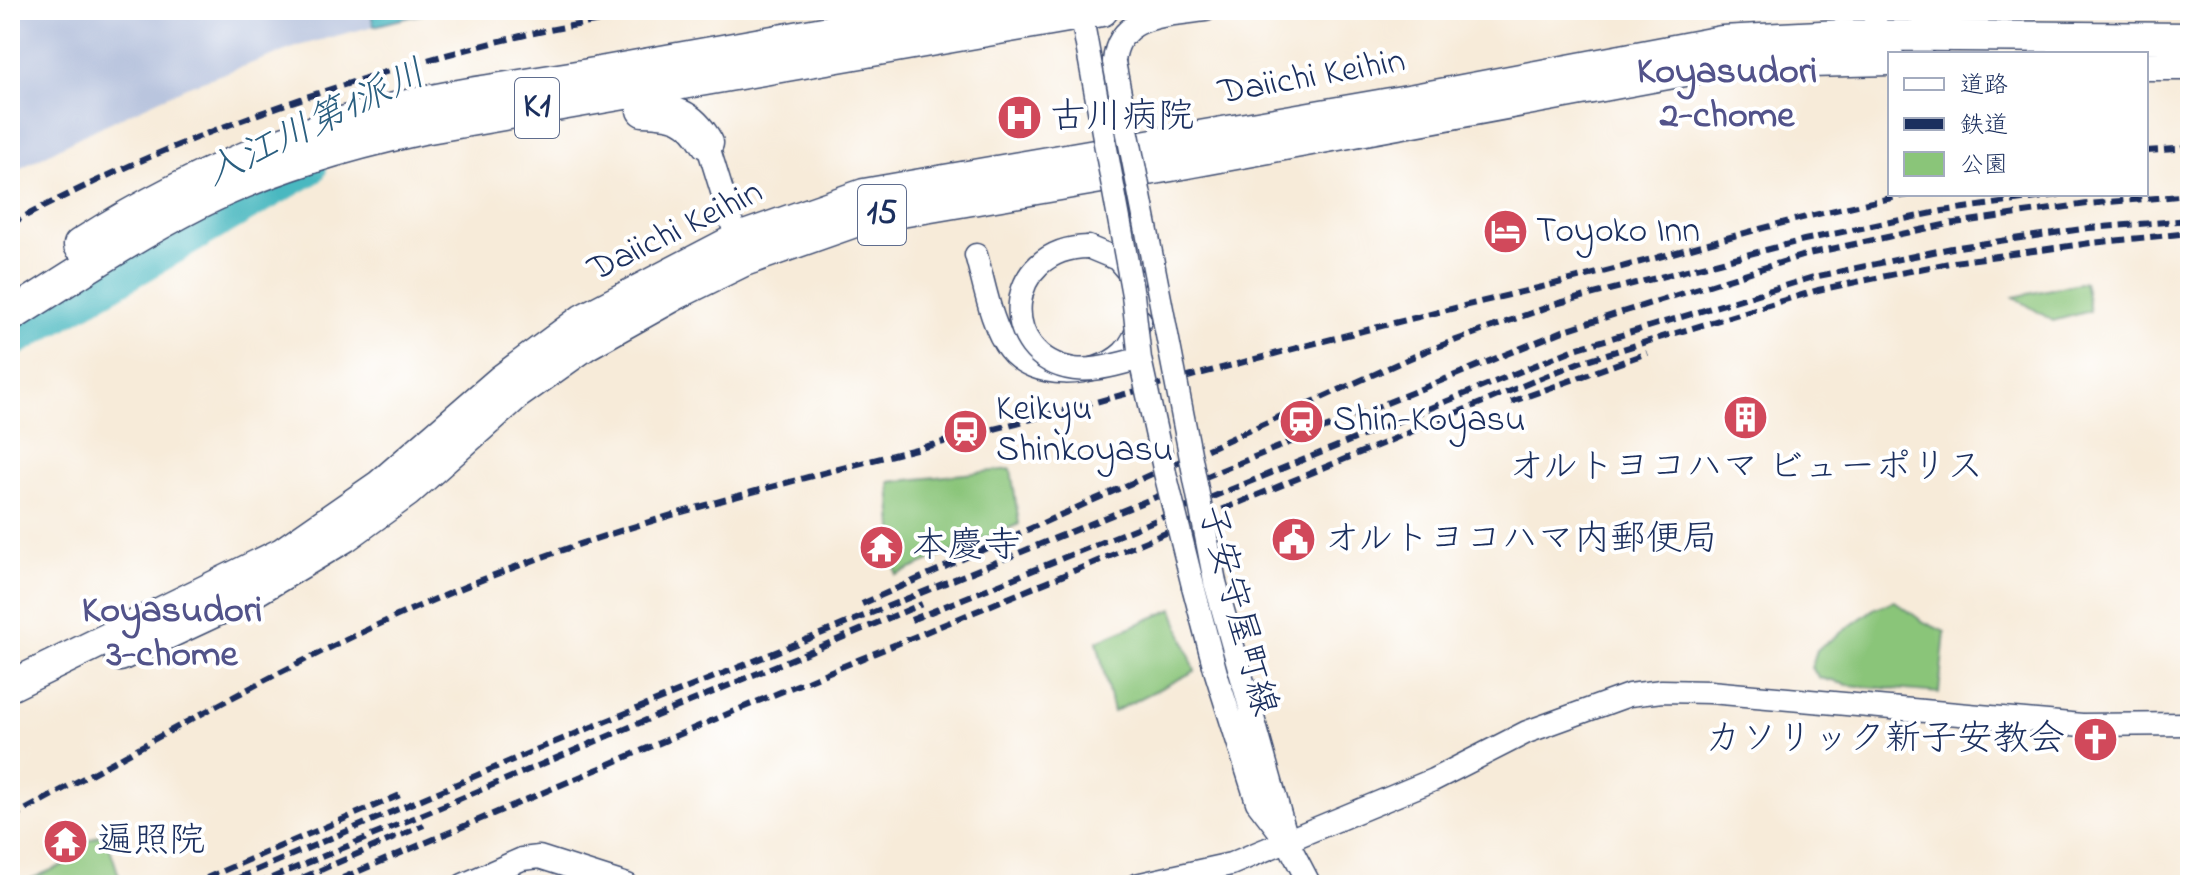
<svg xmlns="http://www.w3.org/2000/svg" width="2200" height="895" font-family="'Indie Flower','Klee One',sans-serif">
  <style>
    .industrial { fill: #b9c5de }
    .green { fill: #8ac579; stroke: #527a6c; stroke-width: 2 }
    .water { fill: #49b8c0; stroke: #32748f; stroke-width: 2 }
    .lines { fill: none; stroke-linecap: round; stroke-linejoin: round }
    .river { stroke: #49b8c0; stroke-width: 34 }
    .tertiary-casing { stroke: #3c4b70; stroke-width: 25 }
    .trunk-casing { stroke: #3c4b70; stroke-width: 33 }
    .motorway-casing { stroke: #3c4b70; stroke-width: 35 }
    .tertiary { stroke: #fff; stroke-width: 22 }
    .trunk { stroke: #fff; stroke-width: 30 }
    .motorway { stroke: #fff; stroke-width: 32 }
    .rail { stroke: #1b2f5e; stroke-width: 6; stroke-dasharray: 12 6; stroke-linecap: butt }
    .tertiary-bridge-casing { stroke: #3c4b70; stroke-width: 25; stroke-linecap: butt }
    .tertiary-bridge { stroke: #fff; stroke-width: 22 }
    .labels { text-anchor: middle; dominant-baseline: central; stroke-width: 8; stroke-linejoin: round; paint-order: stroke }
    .shield { fill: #fff; stroke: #5f6d8e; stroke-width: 2 }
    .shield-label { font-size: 34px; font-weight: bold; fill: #1b2f5e }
    .street-label { font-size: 36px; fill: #1b2f5e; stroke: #fff }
    .poi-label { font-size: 36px; fill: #1b2f5e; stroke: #fff; text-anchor: start }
    .neighbourhood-label { font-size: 38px; font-weight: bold; fill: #52538a; stroke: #fff }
    .water-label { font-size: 38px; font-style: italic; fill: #2b5f80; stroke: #fff }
  </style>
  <rect width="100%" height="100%" fill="#fff"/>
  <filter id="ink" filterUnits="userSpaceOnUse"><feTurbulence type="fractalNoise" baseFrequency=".0125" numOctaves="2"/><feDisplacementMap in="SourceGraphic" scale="16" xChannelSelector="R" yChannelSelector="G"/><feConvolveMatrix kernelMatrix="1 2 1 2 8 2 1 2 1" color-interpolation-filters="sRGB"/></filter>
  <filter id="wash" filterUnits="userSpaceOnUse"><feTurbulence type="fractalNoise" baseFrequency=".006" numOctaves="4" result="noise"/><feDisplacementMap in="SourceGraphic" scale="32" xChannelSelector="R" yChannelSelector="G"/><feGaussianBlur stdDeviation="1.8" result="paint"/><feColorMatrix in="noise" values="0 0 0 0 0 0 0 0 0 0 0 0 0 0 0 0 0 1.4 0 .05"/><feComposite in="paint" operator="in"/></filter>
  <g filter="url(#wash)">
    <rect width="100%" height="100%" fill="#f7ebd9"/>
    <path class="industrial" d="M10,10H370L374,26L302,45L186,87L81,136L10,174Z"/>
    <path class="green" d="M2084,282L2090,311L2053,321L2014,297Z
      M1011,469L1019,524L896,575L890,482Z
      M1895,601L1922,621L1945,632L1939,693L1848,685L1820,678L1811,668L1817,650L1875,608Z
      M1173,609L1195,671L1113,712L1097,641Z
      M105,833L122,885H29L28,880L68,863L65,851Z"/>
    <path class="water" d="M370,10H438L374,26Z"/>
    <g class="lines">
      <path class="river" d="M10,342L310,168"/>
    </g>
  </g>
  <g filter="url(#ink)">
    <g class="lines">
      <defs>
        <path id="tertiary" d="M1874,10L1878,49
          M1114,62C1118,13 1168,16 1206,10
          M707,143L741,253
          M1088,247L1117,259L1134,279
          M976,255C984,282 991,327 1009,349C1033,380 1095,379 1123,353C1132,344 1137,333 1140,320
          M1215,582L1285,832
          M1193,586L1216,673L1257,802L1287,841L1310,885
          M463,885L522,859L539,857L627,885
          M1136,885L1231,864L1433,780L1527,732L1629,695L1662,691L1710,692L2082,725L2190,724"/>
        <path id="trunk" d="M2146,65H2190
          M120,656L240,600L345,537L407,492L517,394L586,345L679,293L744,261L866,218L1171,166L1722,64L1890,60
          M10,686L282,553L380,485L501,380L583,319L736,239L864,194L1414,99L1722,41L1841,35L2190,38"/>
        <path id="motorway" d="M643,110C675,111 690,114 707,143
          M80,245C170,188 264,144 367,116C443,95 522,87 600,73C717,52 835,31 952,10
          M10,316C72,277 133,236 198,203C269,167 346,145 423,128L1102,10"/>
      </defs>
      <use href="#tertiary" class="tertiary-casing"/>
      <use href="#trunk" class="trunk-casing"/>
      <use href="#motorway" class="motorway-casing"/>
      <use href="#tertiary" class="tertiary"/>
      <use href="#trunk" class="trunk"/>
      <use href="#motorway" class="motorway"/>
      <path class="rail" d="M2146,151L2190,148
        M10,224C174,137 341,79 521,36C572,24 625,18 677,10
        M1511,402L1647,353
        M862,604L1426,351L1559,303L1804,240L1943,211L2065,194
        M911,620L1575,349L1814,277L1952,248L2089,228L2190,220
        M10,818C168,733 321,643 489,577C643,517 804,478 963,437C1107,400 1250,359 1394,323C1482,301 1571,281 1659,257C1744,233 1827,209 1914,194
        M190,885L400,795
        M222,885L538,749L1568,329L1808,254L1948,224L2087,204L2190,195
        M255,885L922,604
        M286,885L424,825
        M326,885L732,712L1580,362L1818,290L1954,262L2091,243L2190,233"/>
      <defs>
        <path id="tertiary-bridge" d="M1084,29L1133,295L1140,359L1165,473L1193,586
          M1114,62L1215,582
          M1088,247C1003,248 996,357 1074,369C1095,372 1119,363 1140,359"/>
      </defs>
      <use href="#tertiary-bridge" class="tertiary-bridge-casing"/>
      <use href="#tertiary-bridge" class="tertiary-bridge"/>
    </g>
  </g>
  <defs>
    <symbol id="hospital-disc" viewBox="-11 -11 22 22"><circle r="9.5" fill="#d1495b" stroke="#fff"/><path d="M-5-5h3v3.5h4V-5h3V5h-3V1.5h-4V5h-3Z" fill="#fff"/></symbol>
    <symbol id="hotel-disc" viewBox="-11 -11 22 22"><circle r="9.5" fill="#d1495b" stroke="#fff"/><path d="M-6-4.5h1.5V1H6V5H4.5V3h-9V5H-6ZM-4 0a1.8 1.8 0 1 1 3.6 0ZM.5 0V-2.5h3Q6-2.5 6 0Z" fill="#fff"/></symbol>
    <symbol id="building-disc" viewBox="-11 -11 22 22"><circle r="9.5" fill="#d1495b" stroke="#fff"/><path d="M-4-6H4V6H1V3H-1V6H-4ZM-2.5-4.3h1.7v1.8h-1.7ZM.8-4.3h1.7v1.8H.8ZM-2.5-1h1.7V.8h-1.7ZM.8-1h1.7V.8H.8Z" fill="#fff"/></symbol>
    <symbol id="station-disc" viewBox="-11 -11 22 22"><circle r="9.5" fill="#d1495b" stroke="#fff"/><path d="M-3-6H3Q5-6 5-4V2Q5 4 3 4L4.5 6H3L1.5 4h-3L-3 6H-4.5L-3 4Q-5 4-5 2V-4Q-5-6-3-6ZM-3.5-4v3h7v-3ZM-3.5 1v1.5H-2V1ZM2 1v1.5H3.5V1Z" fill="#fff"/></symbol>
    <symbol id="civic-disc" viewBox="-11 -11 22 22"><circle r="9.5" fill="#d1495b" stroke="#fff"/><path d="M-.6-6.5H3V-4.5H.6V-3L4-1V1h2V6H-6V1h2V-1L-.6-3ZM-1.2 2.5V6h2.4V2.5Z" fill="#fff"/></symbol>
    <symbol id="temple-disc" viewBox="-11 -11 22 22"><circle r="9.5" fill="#d1495b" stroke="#fff"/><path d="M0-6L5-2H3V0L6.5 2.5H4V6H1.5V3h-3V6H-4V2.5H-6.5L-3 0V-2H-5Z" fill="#fff"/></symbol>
    <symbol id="church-disc" viewBox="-11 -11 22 22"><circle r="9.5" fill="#d1495b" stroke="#fff"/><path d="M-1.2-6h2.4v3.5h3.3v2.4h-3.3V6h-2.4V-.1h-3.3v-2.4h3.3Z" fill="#fff"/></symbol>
  </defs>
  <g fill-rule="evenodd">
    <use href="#hospital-disc" x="994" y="92" width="51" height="51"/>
    <use href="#hotel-disc" x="1480" y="206" width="51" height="51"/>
    <use href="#building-disc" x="1720" y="392" width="51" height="51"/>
    <use href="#station-disc" x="1276" y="396" width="51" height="51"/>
    <use href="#station-disc" x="940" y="406" width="51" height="51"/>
    <use href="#civic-disc" x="1268" y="514" width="51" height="51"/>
    <use href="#temple-disc" x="856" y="522" width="51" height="51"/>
    <use href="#church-disc" x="2070" y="714" width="51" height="51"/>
    <use href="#temple-disc" x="40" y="816" width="51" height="51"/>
  </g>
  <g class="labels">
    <g class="shield">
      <rect x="515" y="78" width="44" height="60" rx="6"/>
      <rect x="858" y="185" width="48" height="60" rx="6"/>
    </g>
    <g class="shield-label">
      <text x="537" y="108">K1</text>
      <text x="882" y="215">15</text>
    </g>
    <g class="street-label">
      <text transform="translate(1312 78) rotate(-10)">Daiichi Keihin</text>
      <text transform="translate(676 232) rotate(-26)">Daiichi Keihin</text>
      <text transform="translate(1236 611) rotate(75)">子安守屋町線</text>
    </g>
    <g class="poi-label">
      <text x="1050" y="118">古川病院</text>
      <text x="1536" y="232">Toyoko Inn</text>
      <text x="996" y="410">Keikyu<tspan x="996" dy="41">Shinkoyasu</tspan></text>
      <text x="1333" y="421">Shin-Koyasu</text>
      <text x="1746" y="468" text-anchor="middle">オルトヨコハマ ビューポリス</text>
      <text x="1324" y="540">オルトヨコハマ内郵便局</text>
      <text x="912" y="547">本慶寺</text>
      <text x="2065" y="740" text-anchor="end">カソリック新子安教会</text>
      <text x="97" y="842">遍照院</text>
    </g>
    <g class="neighbourhood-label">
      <text x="1727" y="73">Koyasudori<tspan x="1727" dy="44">2-chome</tspan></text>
      <text x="172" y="612">Koyasudori<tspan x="172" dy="44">3-chome</tspan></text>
    </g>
    <g class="water-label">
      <text transform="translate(316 125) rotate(-26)">入江川第1派川</text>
    </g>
  </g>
  <rect width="2200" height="895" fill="none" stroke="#fff" stroke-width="40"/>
  <rect x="1888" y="52" width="260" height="144" fill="#ffffff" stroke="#a4acbf" stroke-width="2"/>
  <rect x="1904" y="78" width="40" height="12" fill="#ffffff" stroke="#a4acbf" stroke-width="2"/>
  <text x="1960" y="92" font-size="24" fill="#1b2f5e">道路</text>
  <rect x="1904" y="118" width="40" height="12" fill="#1b2f5e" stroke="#a4acbf" stroke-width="2"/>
  <text x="1960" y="132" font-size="24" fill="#1b2f5e">鉄道</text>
  <rect x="1904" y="152" width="40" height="24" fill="#8ac579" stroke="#a4acbf" stroke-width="2"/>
  <text x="1960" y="172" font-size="24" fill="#1b2f5e">公園</text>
</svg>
